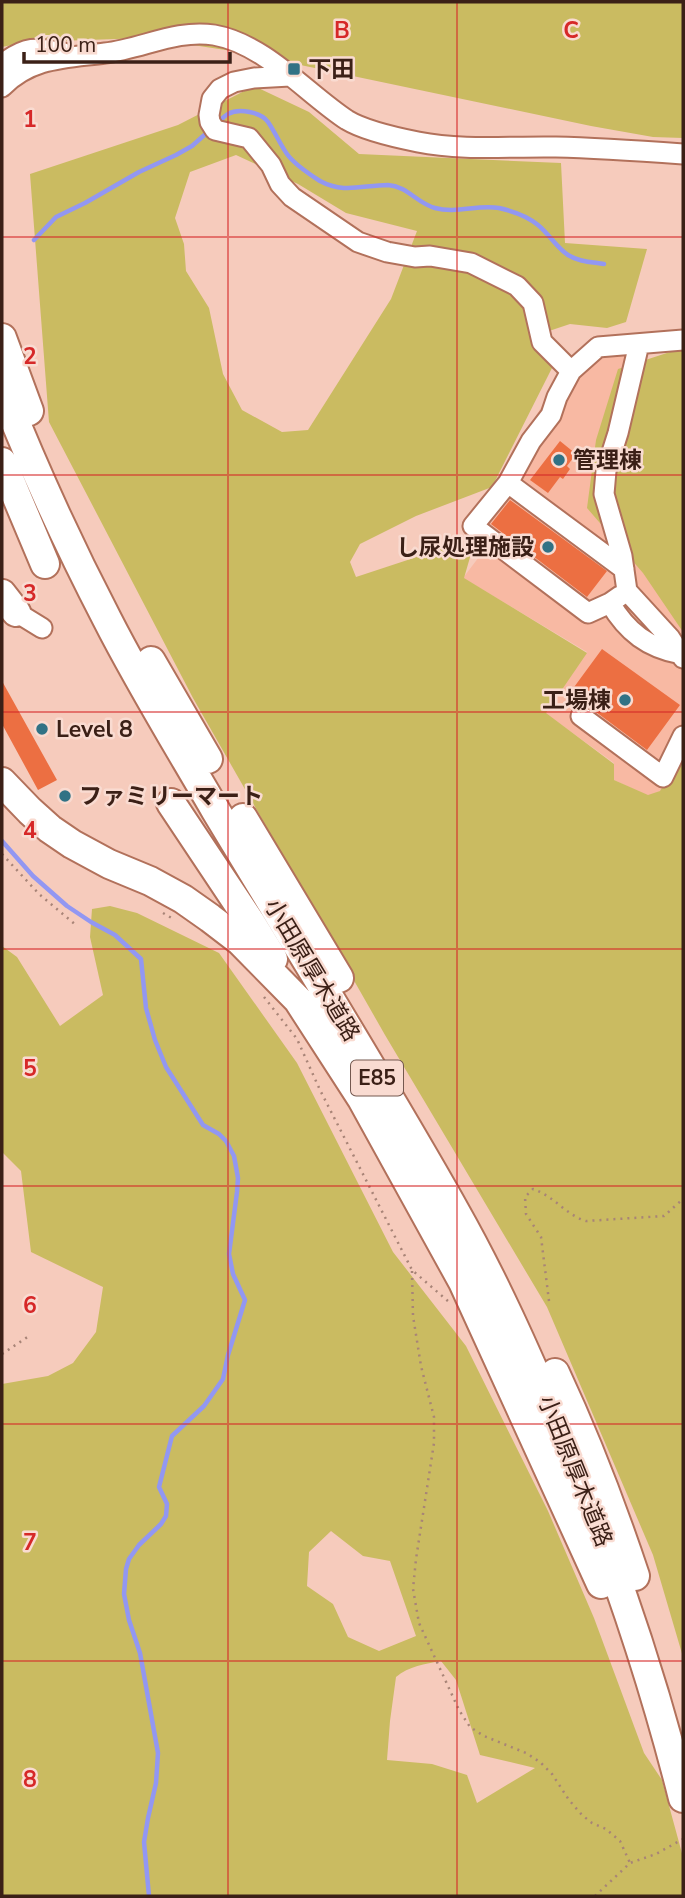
<svg xmlns="http://www.w3.org/2000/svg" width="685" height="1898" font-family="'Nunito Sans','Noto Sans JP',sans-serif">
  <style>
    .built { fill: #f8b9a3 }
    .green { fill: #cabb61; fill-rule: evenodd }
    .lines { fill: none; stroke-linecap: round; stroke-linejoin: round }
    .stream { stroke: #9297f2; stroke-width: 4.5 }
    .building { fill: #ec6f42 }
    .minor-casing { stroke: #b2715b; stroke-width: 23 }
    .highway-casing { stroke: #b2715b; stroke-width: 32 }
    .path { stroke: #a88477; stroke-width: 2.5; stroke-dasharray: 2 5; stroke-linecap: butt }
    .minor { stroke: #fff; stroke-width: 19 }
    .highway { stroke: #fff; stroke-width: 28 }
    .grid { fill: none; stroke: #d62828; stroke-width: 2; stroke-opacity: 0.55 }
    .poi-dot { fill: #317285; stroke: #f9dbd1; stroke-width: 2.5 }
    .labels { text-anchor: middle; dominant-baseline: central; stroke-width: 5; stroke-linejoin: round; paint-order: stroke }
    .shield { fill: #f9dbd1; stroke: #74584f; stroke-width: 2 }
    .shield-label { font-size: 21px; font-weight: bold; fill: #3b2017 }
    .poi-label { font-size: 23px; font-weight: bold; fill: #3b2017; stroke: #f9dbd1; text-anchor: start }
    .street-label { font-size: 23px; fill: #3b2017; stroke: #f9dbd1 }
    .grid-label { font-size: 23px; text-anchor: middle; font-weight: bold; fill: #d62828; stroke: #f9dbd1; stroke-width: 5; stroke-linejoin: round; paint-order: stroke }
  </style>
  <rect width="100%" height="100%" fill="#f6cbbc"/>
  <path class="built" d="M628,336L683,621V751L661,791L648,796L614,780V763L545,713L587,652L463,578L488,545L469,523L565,369Z"/>
  <path class="green" d="M2,2H683V138L653,137L591,126L239,52L146,38L27,42L2,47Z
    M254,86L309,112L359,154L561,163L565,243L647,249L626,322L607,328L570,324L531,337L554,364L492,487L416,516L360,544L350,562L356,577L453,545L473,547L464,578L587,653L546,713L614,764V780L648,795L660,791L683,751V1657L653,1555L547,1307L385,1035L193,698L49,422L30,174L178,125ZM236,155L298,184L346,213L417,231L391,299L308,430L282,432L242,410L223,374L209,308L186,271L184,244L175,218L190,172Z
    M676,350L683,351V632L643,573L587,508L596,440L618,369Z
    M110,906L137,913L219,953L297,1063L393,1252L466,1346L548,1511L594,1618L644,1753L662,1780L683,1857V1896H2V1384L48,1376L73,1363L96,1332L103,1287L31,1252L21,1171L2,1152V946L17,957L60,1026L103,995L90,937L92,909ZM331,1531L363,1556L390,1561L416,1636L379,1651L348,1637L333,1604L307,1586L309,1552ZM441,1661L456,1680L480,1755L535,1768L477,1803L467,1775L432,1764L387,1760L390,1721L396,1677C409,1666 425,1664 441,1661Z"/>
  <g class="lines">
    <path class="stream" d="M216,124C220,121 224,116 228,114C239,108 261,112 268,122C275,132 280,144 287,154C295,165 309,174 320,181C344,194 363,185 388,185C407,186 418,204 435,208C457,214 478,204 499,208C512,211 527,216 538,225C549,234 557,248 568,255C579,262 592,262 604,264
      M34,240L56,217L85,203L139,172L176,155L192,146L210,130
      M2,841L33,876L67,906L91,922L115,935L141,959L146,1008L155,1040L166,1067L203,1125L219,1134L226,1141L234,1156L238,1178L237,1192L229,1254L233,1274L245,1300L228,1355L223,1379L204,1406L172,1436L159,1487L167,1504L166,1516L161,1524L139,1545L129,1559L126,1569L124,1594L129,1620L140,1653L158,1753L156,1783L148,1818L144,1842L149,1896"/>
  </g>
  <path class="building" d="M560,441L576,454L567,466L570,469L563,479L560,477L548,493L530,480Z
    M510,500L607,571L587,597L491,524Z
    M602,649L680,705L647,750L588,706L569,694Z
    M2,681L57,780L38,790L2,724Z"/>
  <g class="lines">
    <defs>
      <path id="minor" d="M2,64C26,46 36,47 64,53
        M290,76L254,78L234,82L220,89L212,99L209,115L210,122L215,130L249,138L271,165L280,184L292,197L358,242L387,252L415,257L430,256L471,263L517,286L533,303L542,342L571,371
        M2,87C31,57 67,58 105,53C142,49 176,29 214,35C265,44 306,93 347,120C365,131 398,138 418,142C463,151 511,146 556,147C598,148 641,151 683,154
        M639,344L618,433L606,471L604,494L622,556L627,591L670,638L683,658
        M508,483L624,569
        M620,596L610,603C627,632 648,648 681,654
        M610,603L588,613L473,526L508,483L531,441L551,415L557,397L571,371L598,347L683,340
        M16,612L42,628
        M581,716L663,777L683,736"/>
      <path id="highway" d="M2,338L29,411
        M2,389C33,467 68,544 107,619C140,684 179,747 216,811C296,944 379,1076 455,1211C494,1280 526,1352 557,1425C608,1546 651,1671 683,1798
        M2,462L45,564
        M2,594L16,612
        M151,661L208,759
        M2,782L30,811L50,829L72,844L109,864L150,881L183,899L210,918L240,941L298,1000L362,1099L463,1282L601,1584
        M171,803L251,923L273,959
        M243,818L339,978
        M555,1373C586,1439 612,1507 635,1576"/>
    </defs>
    <use href="#minor" class="minor-casing"/>
    <use href="#highway" class="highway-casing"/>
    <path class="path" d="M2,854L39,894L77,926
      M163,913L175,920
      M264,997L297,1039L320,1090L412,1270L449,1302
      M412,1271L413,1316L421,1366L434,1417V1443L416,1559L413,1589L419,1623L459,1710L470,1727L484,1736L526,1753L540,1762L552,1774L569,1800L582,1815L592,1823L606,1829L620,1841L630,1863
      M549,1301L541,1237L526,1214L525,1197L533,1189C554,1196 566,1215 586,1221L664,1216L683,1199
      M2,1354L29,1336
      M595,1896L630,1863L656,1854L683,1839"/>
    <use href="#minor" class="minor"/>
    <use href="#highway" class="highway"/>
  </g>
  <path class="grid" d="M228,2V1896M457,2V1896M2,237H683M2,475H683M2,712H683M2,949H683M2,1186H683M2,1424H683M2,1661H683"/>
  <g class="poi-dot">
    <rect x="287" y="62" width="14" height="14" rx="3.5"/>
    <circle cx="559" cy="460" r="7"/>
    <circle cx="548" cy="547" r="7"/>
    <circle cx="625" cy="700" r="7"/>
    <circle cx="42" cy="729" r="7"/>
    <circle cx="65" cy="796" r="7"/>
  </g>
  <g class="labels">
    <rect class="shield" x="351" y="1060.5" width="52" height="35" rx="5"/>
    <g class="shield-label">
      <text x="377" y="1078">E85</text>
    </g>
    <g class="poi-label">
      <text x="308" y="69">下田</text>
      <text x="573" y="460">管理棟</text>
      <text x="534" y="547" text-anchor="end">し尿処理施設</text>
      <text x="611" y="700" text-anchor="end">工場棟</text>
      <text x="56" y="729">Level 8</text>
      <text x="79" y="796">ファミリーマート</text>
    </g>
    <g class="street-label">
      <text transform="translate(312 970) rotate(59)">小田原厚木道路</text>
      <text transform="translate(575 1471) rotate(68)">小田原厚木道路</text>
    </g>
  </g>
  <g class="grid-label">
    <text x="342" y="38">B</text>
    <text x="571" y="38">C</text>
    <text x="30" y="127">1</text>
    <text x="30" y="364">2</text>
    <text x="30" y="601">3</text>
    <text x="30" y="838">4</text>
    <text x="30" y="1076">5</text>
    <text x="30" y="1313">6</text>
    <text x="30" y="1550">7</text>
    <text x="30" y="1787">8</text>
  </g>
  <rect width="685" height="1898" fill="none" stroke="#3b2017" stroke-width="7"/>
  <path d="M24 52v10h206v-10" fill="none" stroke="#3b2017" stroke-width="3.5"/>
  <text x="35" y="52" font-size="21" fill="#3b2017" stroke="#f9dbd1" stroke-width="5" paint-order="stroke">100 m</text>
</svg>
